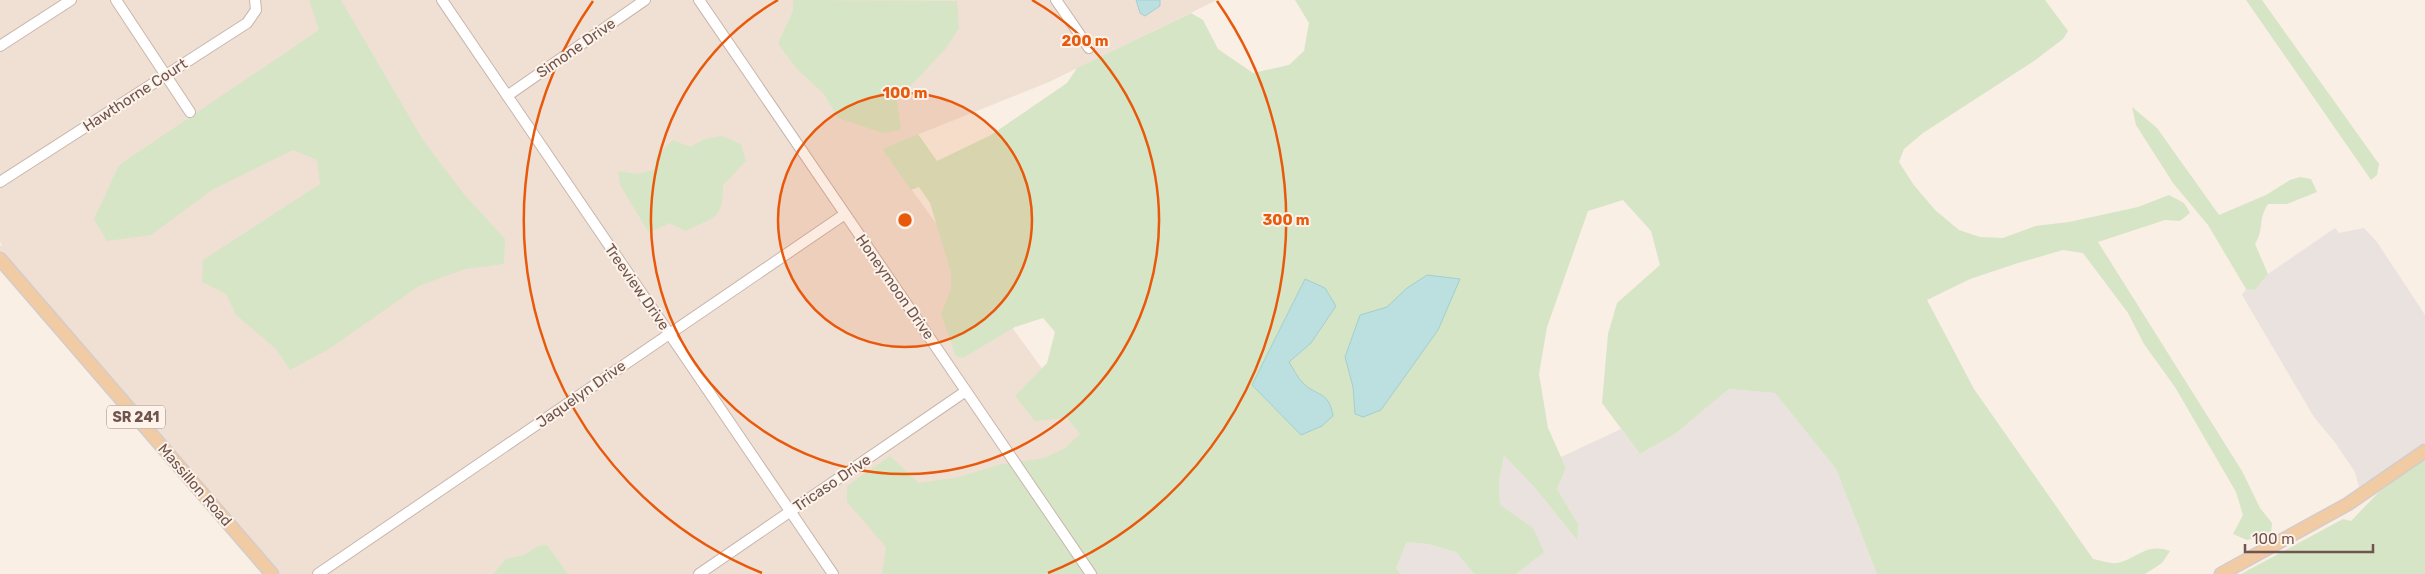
<svg xmlns="http://www.w3.org/2000/svg" width="2425" height="574" font-family="Rubik,sans-serif">
  <style>
    .residential { fill: #f0e0d4 }
    .industrial { fill: #e9e2de }
    .green { fill: #d6e5c5 }
    .water { fill: #bcdfe0; stroke: #a3cfd1 }
    .lines { fill: none; stroke-linecap: round; stroke-linejoin: round }
    .minor-casing { stroke: #c9b6ac; stroke-width: 12 }
    .major-casing { stroke: #d4ccca; stroke-width: 15 }
    .minor { stroke: #fff; stroke-width: 10 }
    .major { stroke: #f1cba4; stroke-width: 12 }
    .ring { fill: none; stroke: #e8590c; stroke-width: 2.5 }
    .labels { text-anchor: middle; dominant-baseline: central; stroke-width: 4; stroke-linejoin: round; paint-order: stroke }
    .shield { fill: #fdf3ea; stroke: #9a847c; stroke-width: 1 }
    .shield-label { font-size: 14px; font-weight: bold; fill: #6f554d }
    .street-label { font-size: 15px; fill: #6f554d; stroke: #fdf3ea }
    .centre { fill: #e8590c; stroke: #fdf3ea; stroke-width: 2.5 }
    .ring-label { font-size: 15px; text-anchor: middle; font-weight: bold; fill: #e8590c; stroke: #fdf3ea; stroke-width: 4; stroke-linejoin: round; paint-order: stroke }
  </style>
  <rect width="100%" height="100%" fill="#f9efe5"/>
  <path class="residential" d="M0,0H1217L1049,82L882,149L1192,574H272L0,259V246L2,245L0,242Z"/>
  <path class="industrial" d="M2335,228L2339,233L2364,228L2377,242L2425,315V443L2386,472L2359,487L2355,472L2334,441L2314,417L2242,295L2246,289L2255,290L2268,274Z
    M1729,389L1775,393L1836,469L1877,574H1516L1543,552L1500,505L1499,481L1504,454L1535,488L1576,539L1578,524L1557,489L1566,468L1561,457L1621,429L1640,454L1675,434Z
    M1407,542L1428,544L1456,552L1474,574H1401L1396,568Z"/>
  <path class="green" d="M309,0H341L423,140L464,194L505,239L504,264L465,269L419,286L329,349L290,370L276,349L236,315L226,294L202,282L203,260L320,184L317,160L293,150L212,190L151,235L107,241L94,219L119,165L319,30Z
    M793,0L957,1L959,28L946,48L897,101L901,130L883,133L838,118L824,94L796,68L778,44L793,11Z
    M1295,0H2045L2068,31L2063,39L2034,61L1923,133L1904,149L1899,162L1913,184L1935,210L1959,230L1980,237L2003,238L2035,226L2069,222L2138,207L2169,195L2184,203L2190,213L2180,221L2165,220L2098,242L2242,471L2260,508L2272,523L2271,534L2247,540L2233,534L2243,515L2236,492L2175,387L2144,344L2128,313L2083,253L2063,250L2018,263L1970,279L1927,300L1974,389L2093,559C2100,560 2110,564 2117,563C2137,559 2146,542 2170,551L2162,563L2145,574H1877L1836,469L1775,393L1729,389L1675,434L1640,454L1602,403L1608,334L1617,303L1660,265L1651,231L1623,200L1588,211L1547,327L1539,374L1548,428L1566,468L1557,489L1578,524L1577,540L1535,488L1504,455L1499,481L1500,505L1533,528L1544,552L1516,574H1474L1456,552L1428,544L1407,542L1396,568L1401,574H882L886,547L847,502V486L890,456L919,483L959,477L998,465L1044,458L1065,448L1080,434L1067,418L1035,421L1015,396L1047,363L1055,332L1043,318L1015,327L963,358L956,356L941,314L951,289V272L930,203L919,187L911,190L882,149L918,134L937,161L991,135L1067,83L1077,68L1191,13L1203,20L1218,49L1253,73L1289,65L1304,51L1309,23Z
    M2246,0H2262L2379,164L2377,175L2371,180Z
    M2132,107L2157,128L2219,215L2266,195L2290,180L2300,177L2311,179L2317,192L2287,204H2268C2257,221 2265,228 2255,244L2268,274L2255,290L2246,289L2208,225L2173,183L2136,125Z
    M722,136L741,144L746,161L723,185C723,220 714,217 686,231L669,223L649,233L620,185L618,171L638,174L654,170L657,155L673,140L690,147L705,139Z
    M2425,457V574H2241L2343,519L2351,521L2378,493Z
    M547,545L568,574H493L506,559L524,555L538,546Z"/>
  <path class="water" d="M1136,0H1160V6L1145,16L1140,13Z
    M1427,275L1460,279L1438,330L1381,410L1363,417L1355,414L1353,387L1345,357L1360,315L1387,307L1407,288Z
    M1305,279L1325,288L1336,306L1311,343L1289,362C1293,368 1297,377 1302,382C1316,397 1329,390 1333,416L1322,426L1301,435L1252,385Z"/>
  <g class="lines">
    <defs>
      <path id="minor" d="M116,0L190,112
        M442,0L833,574
        M699,0L1091,574
        M1056,0L1089,48
        M0,46L71,0
        M507,96L645,0
        M0,182L247,23L256,10L255,0
        M318,574L845,214
        M699,574L966,391"/>
      <path id="major" d="M0,259L272,574
        M2221,574L2348,504L2425,451"/>
    </defs>
    <use href="#minor" class="minor-casing"/>
    <use href="#major" class="major-casing"/>
    <use href="#minor" class="minor"/>
    <use href="#major" class="major"/>
  </g>
  <circle cx="905" cy="220" r="127" fill="#e8590c" fill-opacity=".12"/>
  <g class="ring">
    <circle cx="905" cy="220" r="127"/>
    <path d="M1032 0A254 254 0 1 1 778 0"/>
    <path d="M762 573A381 381 0 0 1 593 1M1217 1A381 381 0 0 1 1048 573"/>
  </g>
  <g class="labels">
    <rect class="shield" x="107" y="405.5" width="58" height="23" rx="4"/>
    <g class="shield-label">
      <text x="136" y="417">SR 241</text>
    </g>
    <g class="street-label">
      <text transform="translate(576 48) rotate(-35)">Simone Drive</text>
      <text transform="translate(135 95) rotate(-33)">Hawthorne Court</text>
      <text transform="translate(637 287) rotate(55)">Treeview Drive</text>
      <text transform="translate(895 287) rotate(55)">Honeymoon Drive</text>
      <text transform="translate(581 394) rotate(-35)">Jaquelyn Drive</text>
      <text transform="translate(832 483) rotate(-34)">Tricaso Drive</text>
      <text transform="translate(195 485) rotate(49)">Massillon Road</text>
    </g>
  </g>
  <circle cx="905" cy="220" r="8" class="centre"/>
  <g class="ring-label">
    <text x="1085" y="46">200 m</text>
    <text x="905" y="98">100 m</text>
    <text x="1286" y="225">300 m</text>
  </g>
  <path d="M2245 544v8h128v-8" fill="none" stroke="#6f554d" stroke-width="2.5"/>
  <text x="2252" y="544" font-size="15" fill="#6f554d" stroke="#fdf3ea" stroke-width="4" paint-order="stroke">100 m</text>
</svg>
